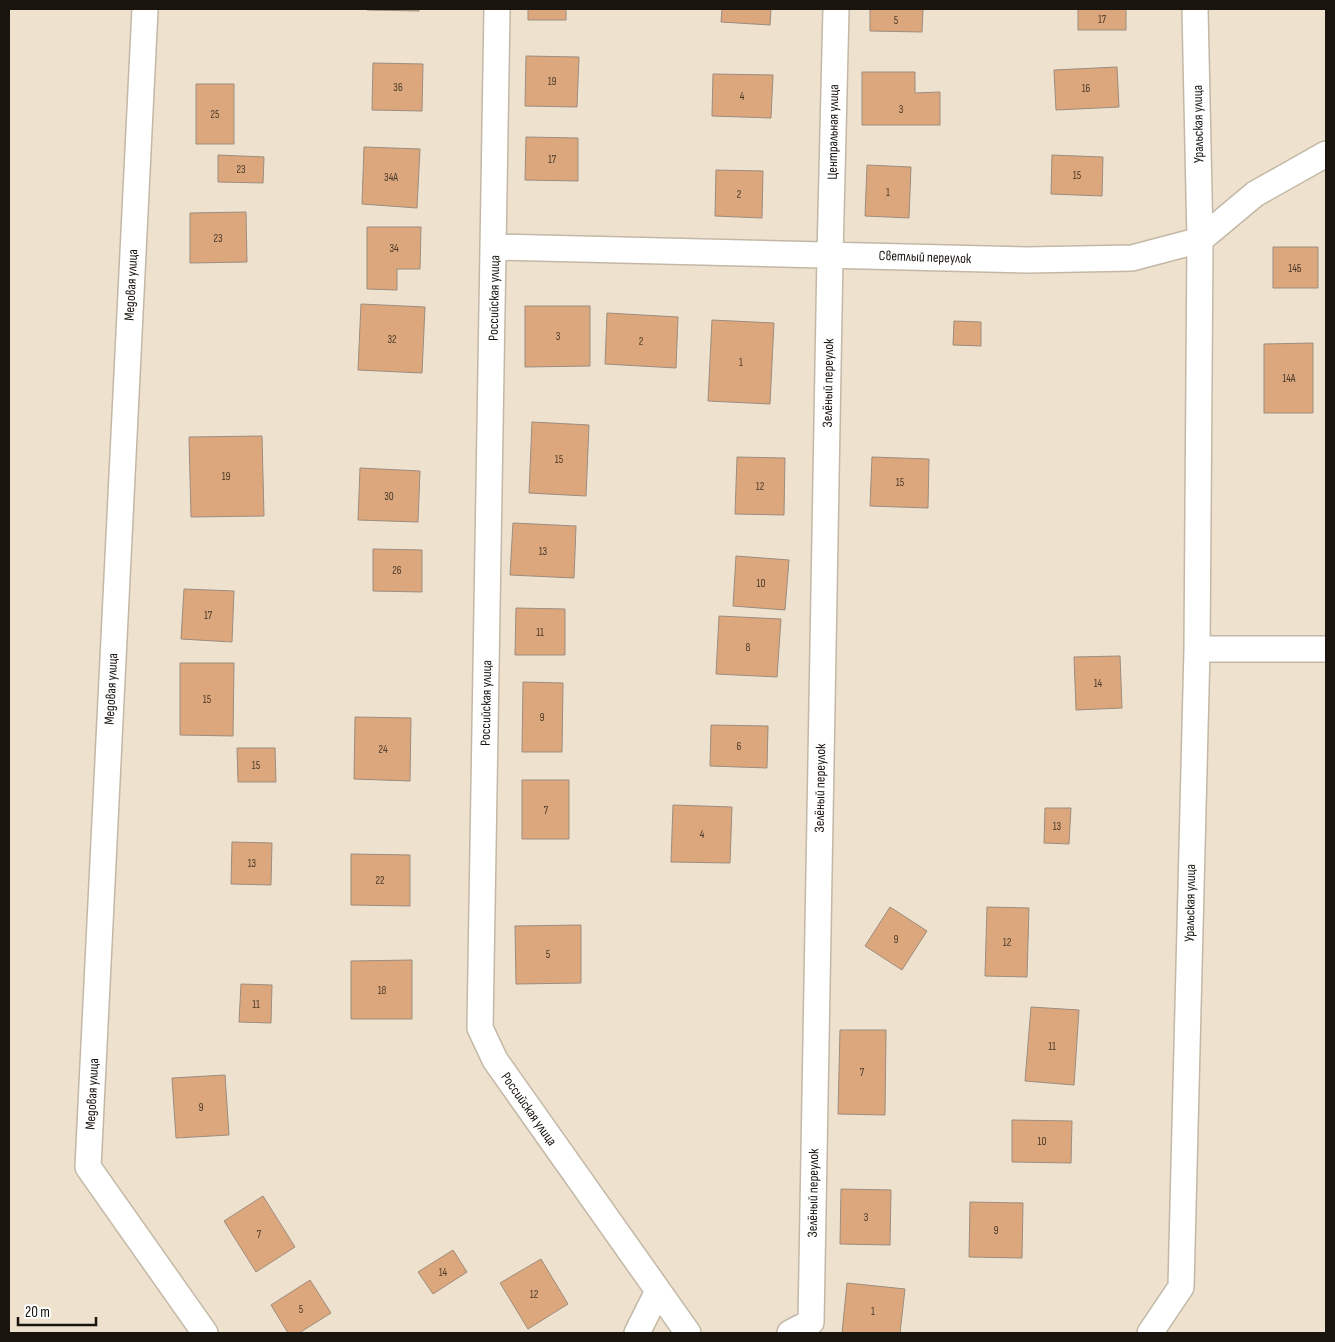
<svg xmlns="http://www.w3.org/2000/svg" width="1335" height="1342" font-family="'Sofia Sans Condensed',sans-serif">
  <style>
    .building { fill: #dca77c; stroke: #9d8c7e }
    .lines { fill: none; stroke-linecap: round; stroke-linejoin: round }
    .street-casing { stroke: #c3b8a6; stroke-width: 28 }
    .street { stroke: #fff; stroke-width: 25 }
    .labels { text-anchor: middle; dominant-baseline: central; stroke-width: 4; stroke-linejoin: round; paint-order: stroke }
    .number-label { font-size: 11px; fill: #4a3a2a }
    .street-label { font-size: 14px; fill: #19150e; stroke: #fff }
  </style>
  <rect width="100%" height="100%" fill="#eee2cf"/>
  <path class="building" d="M367,9H419V11L367,10Z
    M528,9H566V20H528Z
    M722,9H771L770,25L721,22Z
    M870,9H923L922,32L870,31Z
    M1078,9H1126V30H1078Z
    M526,56L579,57L577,107L525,106Z
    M373,63L423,64L422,111L372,110Z
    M1117,67L1119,107L1056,110L1054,70Z
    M862,72H915V93L940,92V125H862Z
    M713,74L773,75L771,118L712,116Z
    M196,84H234V144H196Z
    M526,137L578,138V181L525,180Z
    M364,147L420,149L417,208L362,204Z
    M218,155L264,157L263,183L218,182Z
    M1052,155L1103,157L1102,196L1051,194Z
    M867,165L911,167L909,218L865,216Z
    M716,170L763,171L762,218L715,216Z
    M246,212L247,262L190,263V213Z
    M367,227H421L420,269H397V290L367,289Z
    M1273,247H1318V288H1273Z
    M361,304L425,307L422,373L358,370Z
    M525,306H590V366L525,367Z
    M607,313L678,317L676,368L605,364Z
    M712,320L774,323L770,404L708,401Z
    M954,321L981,322V346L953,345Z
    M1313,343V413H1264V344Z
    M532,422L589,425L586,496L529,493Z
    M262,436L264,516L191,517L189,437Z
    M737,457L785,458L784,515L735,514Z
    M872,457L929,459L928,508L870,506Z
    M360,468L420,471L418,522L358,520Z
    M513,523L576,526L574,578L510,575Z
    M373,549L422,550V592L373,591Z
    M736,556L789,560L785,610L733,606Z
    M184,589L234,591L232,642L181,639Z
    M516,608L565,609V655H515Z
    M719,616L781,619L777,677L716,674Z
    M1120,656L1122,708L1076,710L1074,657Z
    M180,663H234L233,736L180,735Z
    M523,682L563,683L562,752H522Z
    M355,717L411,718L410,781L354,779Z
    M711,725L768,726L767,768L710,766Z
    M237,748H275L276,782H238Z
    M522,780H569V839H522Z
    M673,805L732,807L730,863L671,862Z
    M1045,808H1071L1069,844L1044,843Z
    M232,842L272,843L271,885L231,884Z
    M351,854L410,855V906L351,905Z
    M890,907L927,931L902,970L865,946Z
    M987,907L1029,908L1027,977L985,976Z
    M581,925V983L516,984L515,926Z
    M412,960V1019H351V961Z
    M241,984L272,985L271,1023L239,1022Z
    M1031,1007L1079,1010L1074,1085L1025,1081Z
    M840,1030H886L885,1115L838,1114Z
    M225,1075L229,1135L176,1138L172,1078Z
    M1012,1120L1072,1121L1071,1163L1012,1162Z
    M841,1189L891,1190L890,1245L840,1244Z
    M263,1196L295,1247L256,1272L224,1221Z
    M970,1202L1023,1203L1022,1258L969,1257Z
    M453,1250L467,1272L433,1294L418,1272Z
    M541,1259L568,1304L528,1329L500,1283Z
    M310,1280L331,1313L299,1333H288L271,1305Z
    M847,1283L905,1289L900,1333H842Z"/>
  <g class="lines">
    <defs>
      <path id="street" d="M145,9L88,1167L205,1333
        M497,9L480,1028L495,1060L688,1333
        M1195,9L1200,240L1197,649
        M494,247L1027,260L1132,258L1200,240L1255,194L1326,154
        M637,1333L658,1291
        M790,1333L811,1322L830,255L836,9
        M1150,1333L1181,1287L1197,649H1326"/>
    </defs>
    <use href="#street" class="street-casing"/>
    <use href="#street" class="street"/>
  </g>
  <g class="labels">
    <g class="number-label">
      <text x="1102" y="19">17</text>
      <text x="896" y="20">5</text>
      <text x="552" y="81">19</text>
      <text x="398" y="87">36</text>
      <text x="1086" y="88">16</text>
      <text x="742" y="96">4</text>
      <text x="901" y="109">3</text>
      <text x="215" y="114">25</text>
      <text x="552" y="159">17</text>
      <text x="241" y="169">23</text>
      <text x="1077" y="175">15</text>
      <text x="391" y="177">34А</text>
      <text x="888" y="192">1</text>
      <text x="739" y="194">2</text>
      <text x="218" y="238">23</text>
      <text x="394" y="248">34</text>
      <text x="1295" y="268">14Б</text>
      <text x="558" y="336">3</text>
      <text x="392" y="339">32</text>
      <text x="641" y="341">2</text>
      <text x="741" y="362">1</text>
      <text x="1289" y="378">14А</text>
      <text x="559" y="459">15</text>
      <text x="226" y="476">19</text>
      <text x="900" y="482">15</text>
      <text x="760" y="486">12</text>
      <text x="389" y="496">30</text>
      <text x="543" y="551">13</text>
      <text x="397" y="570">26</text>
      <text x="761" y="583">10</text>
      <text x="208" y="615">17</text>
      <text x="540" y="632">11</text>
      <text x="748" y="647">8</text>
      <text x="1098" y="683">14</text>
      <text x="207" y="699">15</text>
      <text x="542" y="717">9</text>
      <text x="739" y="746">6</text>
      <text x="383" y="749">24</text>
      <text x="256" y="765">15</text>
      <text x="546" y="810">7</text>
      <text x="1057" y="826">13</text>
      <text x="702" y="834">4</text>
      <text x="252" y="863">13</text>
      <text x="380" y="880">22</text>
      <text x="896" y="939">9</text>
      <text x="1007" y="942">12</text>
      <text x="548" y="954">5</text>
      <text x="382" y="990">18</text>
      <text x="256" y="1004">11</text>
      <text x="1052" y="1046">11</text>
      <text x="862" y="1072">7</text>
      <text x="201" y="1107">9</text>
      <text x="1042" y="1141">10</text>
      <text x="866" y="1217">3</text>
      <text x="996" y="1230">9</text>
      <text x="259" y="1234">7</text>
      <text x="443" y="1272">14</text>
      <text x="534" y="1294">12</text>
      <text x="301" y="1309">5</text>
      <text x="873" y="1311">1</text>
    </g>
    <g class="street-label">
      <text transform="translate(1198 124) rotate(-91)">Уральская улица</text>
      <text transform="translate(833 132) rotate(-89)">Центральная улица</text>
      <text transform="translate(925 257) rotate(2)">Светлый переулок</text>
      <text transform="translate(131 285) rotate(-87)">Медовая улица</text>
      <text transform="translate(494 298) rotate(-89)">Российская улица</text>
      <text transform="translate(828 383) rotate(-89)">Зелёный переулок</text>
      <text transform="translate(111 689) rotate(-87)">Медовая улица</text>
      <text transform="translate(486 703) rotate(-89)">Российская улица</text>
      <text transform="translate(820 788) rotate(-89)">Зелёный переулок</text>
      <text transform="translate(1190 903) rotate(-89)">Уральская улица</text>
      <text transform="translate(92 1094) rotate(-87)">Медовая улица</text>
      <text transform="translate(529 1109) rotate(55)">Российская улица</text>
      <text transform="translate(813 1193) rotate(-89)">Зелёный переулок</text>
    </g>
  </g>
  <rect width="1335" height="1342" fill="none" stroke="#19150e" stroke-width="20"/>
  <path d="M18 1317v8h78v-8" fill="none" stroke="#19150e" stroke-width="2.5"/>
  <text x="25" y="1317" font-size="15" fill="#19150e" stroke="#ffffff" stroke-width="4" paint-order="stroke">20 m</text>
</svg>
